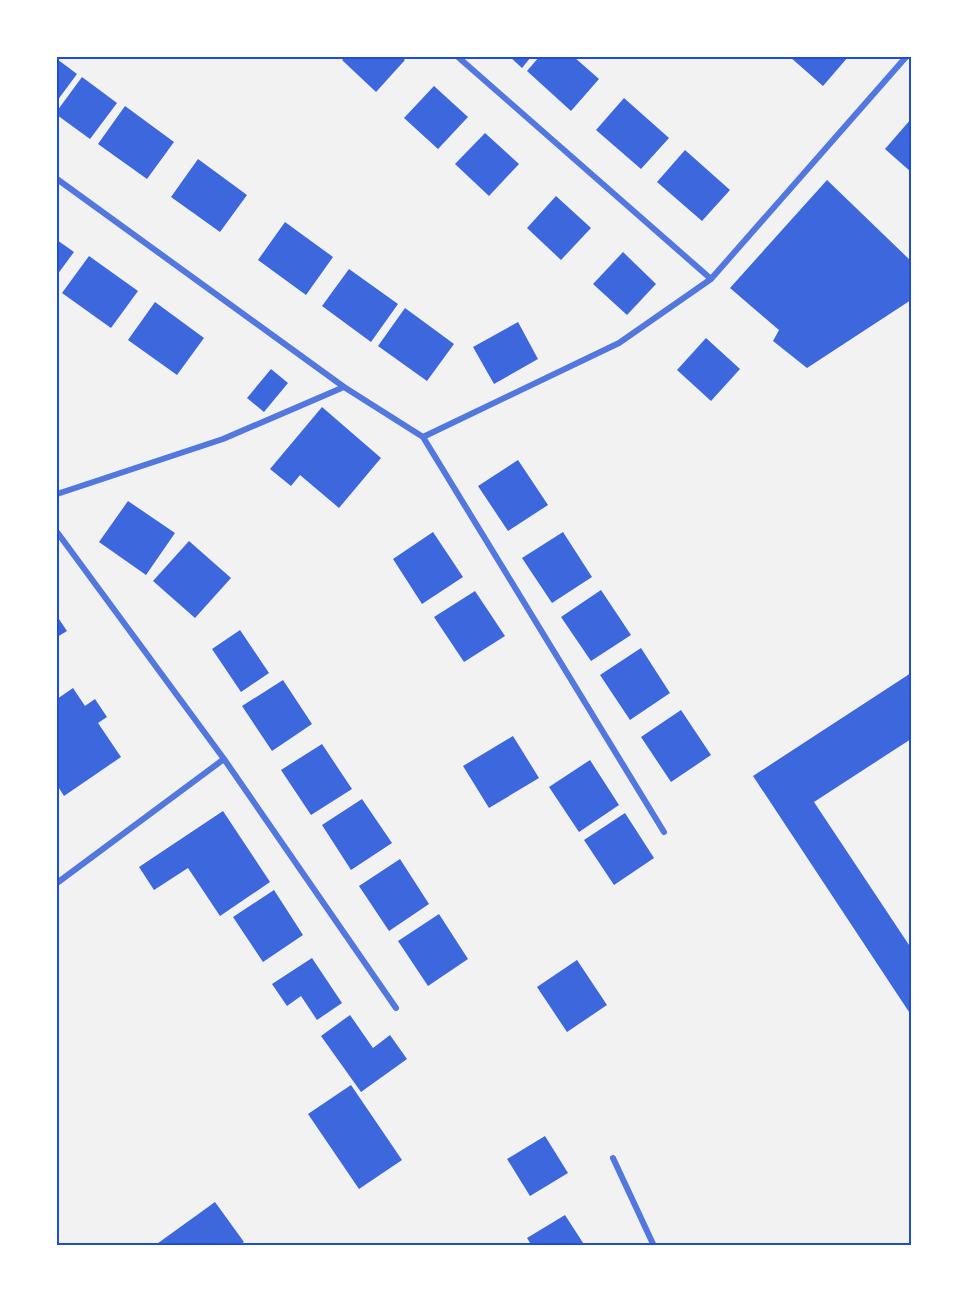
<svg xmlns="http://www.w3.org/2000/svg" width="968" height="1303" font-family="'Varela Round',sans-serif">
  <style>
    .building { fill: #3d67dc }
    .lines { fill: none; stroke-linecap: round; stroke-linejoin: round }
    .minor { stroke: #5277de; stroke-width: 6 }
    .neatline { fill: none; stroke: #1d4ed8; stroke-width: 2 }
  </style>
  <rect width="100%" height="100%" fill="#f2f2f2"/>
  <path class="building" d="M345,57H402L405,60L376,92L342,60Z
    M510,57H531L522,68Z
    M539,57H574L599,79L571,111L527,71Z
    M790,57H848L823,86Z
    M57,59L77,74L57,101Z
    M82,77L117,103L90,139L57,115V111Z
    M434,86L468,117L438,149L404,118Z
    M624,98L669,138L641,169L596,130Z
    M125,106L174,142L147,179L98,144Z
    M911,119V172L885,149Z
    M485,133L519,164L489,196L455,164Z
    M685,150L730,190L702,221L657,182Z
    M198,159L247,195L220,232L171,197Z
    M827,180L911,261V300L807,368L773,341L779,330L730,288Z
    M556,196L591,228L561,260L527,228Z
    M285,222L333,257L306,295L258,260Z
    M57,240L74,252L57,275Z
    M623,252L656,284L627,315L593,284Z
    M89,256L138,291L111,328L62,293Z
    M349,269L398,304L371,342L322,306Z
    M155,302L204,338L177,375L128,340Z
    M405,308L454,344L427,381L378,346Z
    M518,322L538,359L494,384L473,347Z
    M706,338L740,369L711,401L677,370Z
    M271,369L288,383L264,412L247,398Z
    M322,407L381,458L339,508L300,475L291,486L270,469Z
    M518,460L548,505L508,531L478,486Z
    M128,501L175,533L146,575L99,542Z
    M433,532L463,577L422,604L393,559Z
    M563,532L592,577L552,603L522,558Z
    M189,541L231,578L195,618L153,581Z
    M601,590L631,635L591,661L561,617Z
    M475,591L505,636L464,662L434,617Z
    M57,616L67,631L57,637Z
    M240,630L269,673L241,692L212,649Z
    M641,648L670,693L630,720L600,675Z
    M911,673V739L814,802L911,948V1015L753,776Z
    M283,680L312,724L272,751L242,706Z
    M73,688L85,706L95,699L107,717L98,723L121,757L64,796L57,785V699Z
    M681,710L711,755L671,782L641,737Z
    M513,736L539,778L489,808L463,766Z
    M322,744L352,789L311,815L281,770Z
    M590,760L619,805L579,832L549,787Z
    M362,799L392,843L351,870L322,825Z
    M223,811L270,882L220,916L188,868L154,890L139,867Z
    M625,813L654,858L614,885L584,840Z
    M400,859L429,904L389,931L359,886Z
    M274,890L303,935L263,962L233,917Z
    M439,914L468,959L428,986L398,941Z
    M312,958L342,1003L317,1020L301,996L287,1006L272,984Z
    M577,960L607,1005L567,1032L537,987Z
    M350,1015L373,1048L390,1035L407,1059L361,1092L321,1036Z
    M351,1085L402,1160L359,1189L308,1114Z
    M545,1136L568,1173L530,1196L507,1159Z
    M215,1202L244,1242L237,1246H154Z
    M565,1215L585,1246H532L527,1238Z"/>
  <g class="lines">
    <path class="minor" d="M458,57L711,279
      M57,179L344,387L423,437L664,832
      M423,437L619,343L711,279L906,57
      M57,494L223,439L344,387
      M57,532L224,759L396,1008
      M57,883L224,759
      M613,1158L654,1246"/>
  </g>
  <rect width="968" height="1303" fill="none" stroke="#ffffff" stroke-width="117"/>
  <rect x="58" y="58" width="852" height="1186" class="neatline"/>
</svg>
